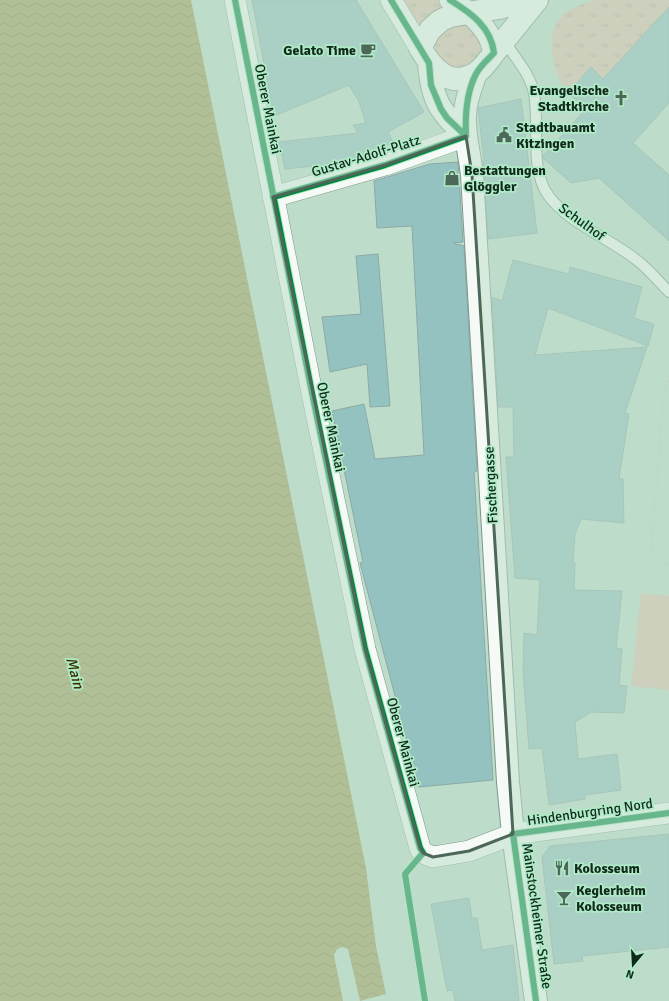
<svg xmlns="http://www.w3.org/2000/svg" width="669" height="1001" font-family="Signika,sans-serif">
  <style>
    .grass { fill: url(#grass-tufts) }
    .pitch { fill: #ddc0ab }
    .water { fill: url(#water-waves) }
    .building { fill: #93c2c1; stroke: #8daaa5 }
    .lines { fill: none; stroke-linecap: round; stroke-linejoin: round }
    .lane-casing { stroke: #7d9788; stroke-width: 12 }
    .street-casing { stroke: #7d9788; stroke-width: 22 }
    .secondary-casing { stroke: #7d9788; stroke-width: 24 }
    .path { stroke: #c6cfc9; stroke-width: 2.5; stroke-dasharray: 3 2; stroke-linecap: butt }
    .lane { stroke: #f5faf7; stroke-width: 10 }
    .street { stroke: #f5faf7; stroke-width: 21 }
    .secondary { stroke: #f5faf7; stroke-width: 22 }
    .cycleway-casing { stroke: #afebc6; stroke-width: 8 }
    .cycleway { stroke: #00873e; stroke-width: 6 }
    .marked { fill: none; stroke: #4d6859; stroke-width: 3; stroke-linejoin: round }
    .labels { text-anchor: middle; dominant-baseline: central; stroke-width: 3.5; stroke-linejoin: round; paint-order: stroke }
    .poi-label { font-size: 14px; font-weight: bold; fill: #11291c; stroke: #afebc6; text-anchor: start }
    .street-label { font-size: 14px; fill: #11291c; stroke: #afebc6 }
    .water-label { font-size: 15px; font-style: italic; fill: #3b3100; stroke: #afebc6 }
  </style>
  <defs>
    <pattern id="grass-tufts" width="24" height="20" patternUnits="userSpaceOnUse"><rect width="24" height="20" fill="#ddc0ab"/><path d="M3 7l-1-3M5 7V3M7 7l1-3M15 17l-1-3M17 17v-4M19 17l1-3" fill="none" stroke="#bda593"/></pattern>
    <pattern id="water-waves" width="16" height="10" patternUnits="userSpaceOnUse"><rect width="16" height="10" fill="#a09c55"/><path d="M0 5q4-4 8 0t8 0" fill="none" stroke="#817f46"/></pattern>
  </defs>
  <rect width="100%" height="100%" fill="#bdddca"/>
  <path class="grass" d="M399,0H438L443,2L444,7L418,29Z
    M593,0H669V7L603,79L591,68L568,93C552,74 542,32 565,13C573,7 584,4 593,0Z
    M467,23L482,44C480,65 469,69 450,68L436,54L435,40L441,28Z"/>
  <path class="pitch" d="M641,593L669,596V690L631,686Z"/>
  <path class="water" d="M0,0H191L366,868L376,946L386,994L360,1001L348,949L342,947L337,949L334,955L343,1001H0Z"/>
  <path class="building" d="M252,0H356L424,112L388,132L393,142L371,155L323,165L285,169L279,142L358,133L353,125L366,123L359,102L349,85L274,116Z
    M669,7V103L633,143L669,175V241L599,178L571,183L543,158V156L586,109L568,93L591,67L603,79Z
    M521,99L537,233L488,239L483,160H484L478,108Z
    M458,162L463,242L453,243L464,246L477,471L474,472L493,780L419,787L360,563L363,562L332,411L364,404L375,459L424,455L412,226L377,228L374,181L430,164Z
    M378,254L390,406L370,407L367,364L330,372L322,317L361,314L356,256Z
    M513,260L569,274L570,267L642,287L634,318L654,324L648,346L548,308L535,355L647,347L625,413L629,414L619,479H623L624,523L581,519L575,534L573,563H575L574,590L622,591L616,648L622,649L619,685L627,686L624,713L591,712L575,722L578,759L617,754L621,790L585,795V799L549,805L542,748L529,749L523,671L524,633L537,635L540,580L515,578L506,457H514L513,407H498L492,297L502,301Z
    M669,834V947L582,956L583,961L554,964L542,857L550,846Z
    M469,898L472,918H477L482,950L513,945L519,1001H455L453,990L447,991L431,904Z"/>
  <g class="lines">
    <defs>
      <path id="lane" d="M504,41C515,57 530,74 534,93C540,124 529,168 548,195C567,222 608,238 634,258C647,267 658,281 669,292"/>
      <path id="street" d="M235,0L312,393L365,649L420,848L423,853L433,857L469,851L513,834L669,813
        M391,0L420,48
        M450,0L470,13
        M273,197L385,165L466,136"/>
      <path id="secondary" d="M529,0L499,8L450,16L440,21L430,30L420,48C432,68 450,90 476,73C485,67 491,56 498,48C511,32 524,16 537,0
        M470,13C482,25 492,35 494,53
        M429,63C432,100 439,111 466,136
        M476,73C471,87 465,101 465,116C464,135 470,156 472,175L508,782L513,834L536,1001"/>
    </defs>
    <use href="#lane" class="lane-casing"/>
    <use href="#street" class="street-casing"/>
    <use href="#secondary" class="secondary-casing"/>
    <path class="path" d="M550,83L583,112
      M669,375L663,404L651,552L657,560L669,565"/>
    <use href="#lane" class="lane"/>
    <use href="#street" class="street"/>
    <use href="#secondary" class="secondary"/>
    <defs>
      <path id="cycleway" d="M235,0L312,393L365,649L420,848L423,853L405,874L425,1001
        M391,0L429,63L431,85L441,109L447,118L466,136
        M450,0C471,13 491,27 494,53C488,59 479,67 476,74C466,93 465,115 466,136
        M273,197L385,165L466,136
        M536,1001L513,834L669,813"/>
    </defs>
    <use href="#cycleway" class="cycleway-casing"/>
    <use href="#cycleway" class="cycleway"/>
  </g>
  <path d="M0 0H669V1001H0ZM466,136L472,175L513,834L469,851L433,857L423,853L420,848L365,649L273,197L385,165Z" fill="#bdddca" fill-opacity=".55" fill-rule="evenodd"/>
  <path class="marked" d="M466,136L472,175L513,834L469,851L433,857L423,853L420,848L365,649L273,197L385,165Z"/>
  <defs>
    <symbol id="cafe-bare" viewBox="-9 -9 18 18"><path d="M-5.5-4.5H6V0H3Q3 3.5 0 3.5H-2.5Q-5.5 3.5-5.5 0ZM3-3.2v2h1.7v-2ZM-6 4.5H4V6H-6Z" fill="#4d6859" stroke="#afebc6" stroke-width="2.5" paint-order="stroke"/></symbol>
    <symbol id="church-bare" viewBox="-9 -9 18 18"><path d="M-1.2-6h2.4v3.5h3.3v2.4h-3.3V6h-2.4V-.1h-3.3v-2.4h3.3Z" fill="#4d6859" stroke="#afebc6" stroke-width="2.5" paint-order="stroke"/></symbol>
    <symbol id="civic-bare" viewBox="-9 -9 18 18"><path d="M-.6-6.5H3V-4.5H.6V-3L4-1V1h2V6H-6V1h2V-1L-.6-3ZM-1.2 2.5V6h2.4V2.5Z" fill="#4d6859" stroke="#afebc6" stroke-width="2.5" paint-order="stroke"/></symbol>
    <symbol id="shop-bare" viewBox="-9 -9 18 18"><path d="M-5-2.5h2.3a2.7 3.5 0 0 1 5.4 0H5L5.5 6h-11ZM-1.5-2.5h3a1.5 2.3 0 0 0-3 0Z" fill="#4d6859" stroke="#afebc6" stroke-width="2.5" paint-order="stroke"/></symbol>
    <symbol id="restaurant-bare" viewBox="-9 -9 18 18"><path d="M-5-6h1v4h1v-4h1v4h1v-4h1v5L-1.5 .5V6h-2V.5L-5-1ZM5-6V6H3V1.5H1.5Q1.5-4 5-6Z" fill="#4d6859" stroke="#afebc6" stroke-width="2.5" paint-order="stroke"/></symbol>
    <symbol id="bar-bare" viewBox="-9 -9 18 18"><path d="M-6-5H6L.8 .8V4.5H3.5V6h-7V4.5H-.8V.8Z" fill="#4d6859" stroke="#afebc6" stroke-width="2.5" paint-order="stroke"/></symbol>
  </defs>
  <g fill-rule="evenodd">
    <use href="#cafe-bare" x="357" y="39" width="22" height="22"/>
    <use href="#church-bare" x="610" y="87" width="22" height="22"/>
    <use href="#civic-bare" x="493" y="124" width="22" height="22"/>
    <use href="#shop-bare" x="441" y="167" width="22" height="22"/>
    <use href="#restaurant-bare" x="551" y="857" width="22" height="22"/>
    <use href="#bar-bare" x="553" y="887" width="22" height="22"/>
  </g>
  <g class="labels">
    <g class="poi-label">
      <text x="356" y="50" text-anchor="end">Gelato Time</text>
      <text x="609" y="90" text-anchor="end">Evangelische<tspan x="609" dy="16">Stadtkirche</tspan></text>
      <text x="516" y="127">Stadtbauamt<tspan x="516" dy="16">Kitzingen</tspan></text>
      <text x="464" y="170">Bestattungen<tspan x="464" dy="16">Glöggler</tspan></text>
      <text x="574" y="868">Kolosseum</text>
      <text x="576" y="890">Keglerheim<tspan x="576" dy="16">Kolosseum</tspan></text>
    </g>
    <g class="street-label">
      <text transform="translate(268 109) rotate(79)">Oberer Mainkai</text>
      <text transform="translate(366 156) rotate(-17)">Gustav-Adolf-Platz</text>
      <text transform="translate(582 222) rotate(36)">Schulhof</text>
      <text transform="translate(331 427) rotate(78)">Oberer Mainkai</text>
      <text transform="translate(491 485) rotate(-93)">Fischergasse</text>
      <text transform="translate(403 742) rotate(75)">Oberer Mainkai</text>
      <text transform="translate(590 812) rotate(-8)">Hindenburgring Nord</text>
      <text transform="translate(537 916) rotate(82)">Mainstockheimer Straße</text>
    </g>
    <g class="water-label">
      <text transform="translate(75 673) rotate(75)">Main</text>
    </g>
  </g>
  <g transform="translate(633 965) rotate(198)" stroke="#afebc6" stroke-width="3" paint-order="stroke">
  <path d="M0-3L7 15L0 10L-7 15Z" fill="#11291c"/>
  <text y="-6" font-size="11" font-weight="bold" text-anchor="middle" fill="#11291c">N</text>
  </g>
</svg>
